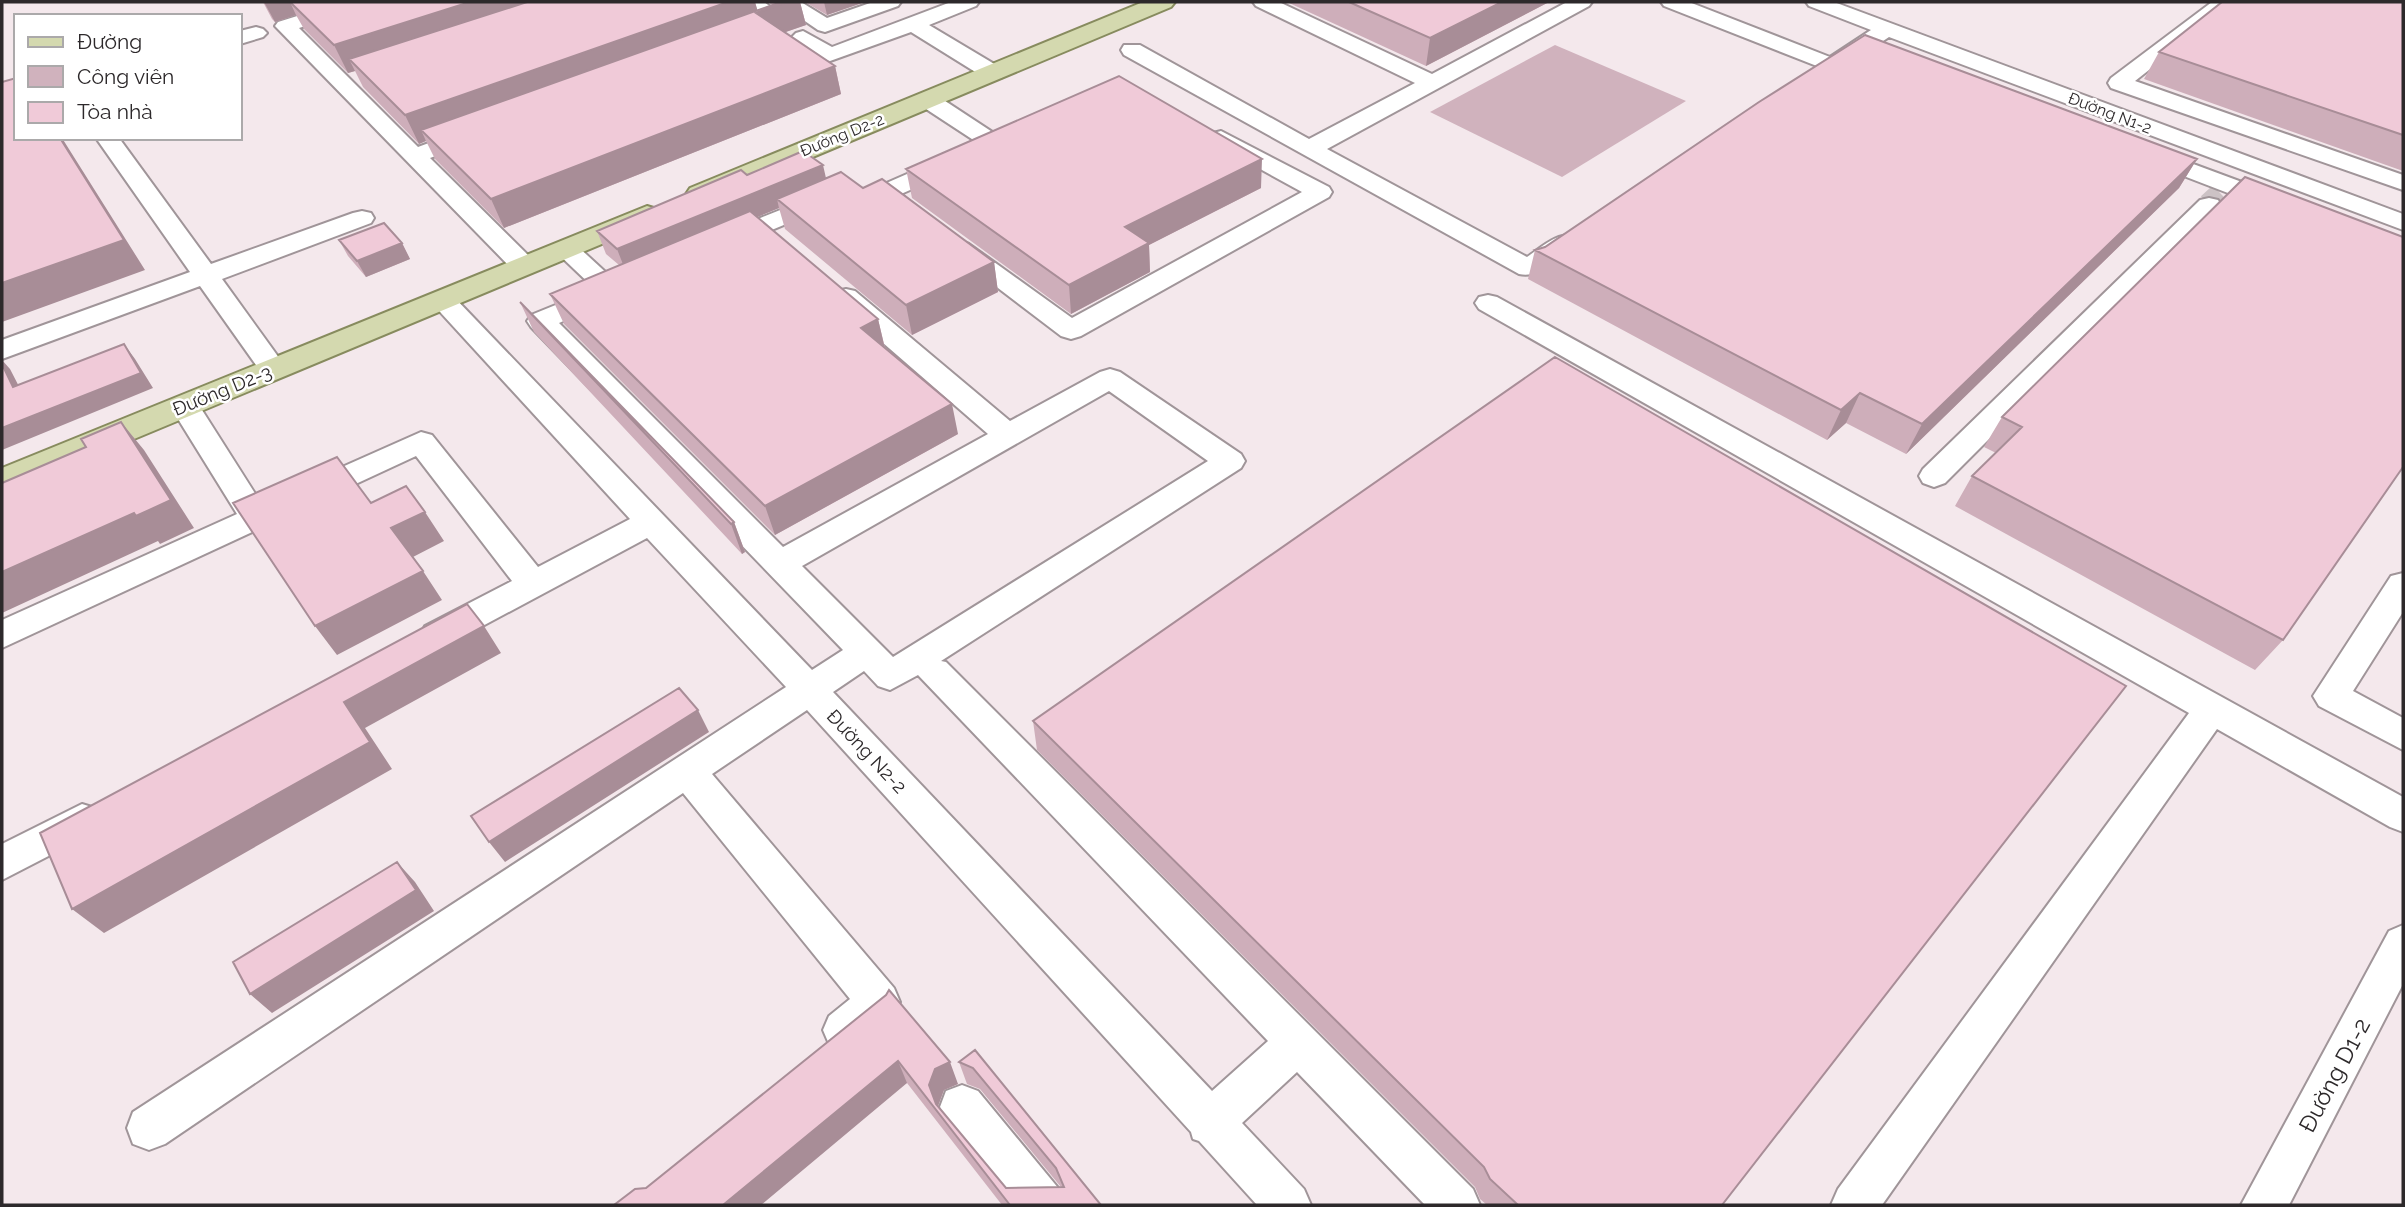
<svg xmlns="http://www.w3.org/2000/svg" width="2405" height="1207" font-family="Raleway,sans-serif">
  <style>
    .green { fill: #d0b2bd }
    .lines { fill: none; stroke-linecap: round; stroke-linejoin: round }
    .minor-tunnel { stroke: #ccc2c5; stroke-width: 24; stroke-dasharray: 24 11; stroke-linecap: butt }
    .minor-casing { stroke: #a09599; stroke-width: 4 }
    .major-casing { stroke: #878b5e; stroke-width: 4 }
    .minor { fill: #fff; fill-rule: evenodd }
    .major { fill: #d4d9af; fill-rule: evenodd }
    .wall { fill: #ceaeba }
    .shaded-wall { fill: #a88d97 }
    .building { fill: #f0cad8; stroke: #a88d97; stroke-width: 2 }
    .labels { text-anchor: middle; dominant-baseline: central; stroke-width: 5; stroke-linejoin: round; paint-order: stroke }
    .far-street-label { font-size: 16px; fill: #2d292b; stroke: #fff }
    .street-label { font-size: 19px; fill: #2d292b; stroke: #fff }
    .near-street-label { font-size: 23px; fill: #2d292b; stroke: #fff }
  </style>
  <rect width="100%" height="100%" fill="#f4e8ec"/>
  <path class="green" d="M1555,45L1686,101L1562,177L1430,112Z"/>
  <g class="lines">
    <path class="minor-tunnel" d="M2209,205L2221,194"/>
    <defs>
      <path id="minor" d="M342,2H372L369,6L299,28L418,147L464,130H480L484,135L480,140L430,158L533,260L537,266L533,272L524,274L515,272L275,26L278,22Z
        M740,2H764L791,22C784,31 766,36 755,33L752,29L755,25L765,21Z
        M777,2H801L827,18L873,2H901L898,6L825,32L818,30Z
        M951,2H979L976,6L929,25L1001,68L1004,73L1001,78H985L911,32L830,61L822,60L792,37L796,33L803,31L832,47Z
        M1253,2H1279L1432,74L1567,2H1592L1589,6L1327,149L1527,257C1542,247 1558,231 1577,236L1581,241L1577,246C1560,258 1540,279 1519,274L1124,55L1121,50L1124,45H1140L1309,139L1415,83L1256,6Z
        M1661,2H1689L1830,57L1871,30L1809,6L1806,2H1834L2403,214V230L1889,37L1840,70L1832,72L1664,6Z
        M2212,2H2235L2135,81L2403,175V190L2111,88L2108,83L2111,78Z
        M256,27L263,29L267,33L263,37L240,44V31Z
        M928,93L936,95L1003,139L1007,144L1003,149L901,194L923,213L920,218C902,223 882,207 872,193L875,188L978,143L920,105L917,100L920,95Z
        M1221,131L1329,187L1332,192L1329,197L1081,336L1071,339L1061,336L947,249L951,244L960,241L969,244L1072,318L1302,192L1213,143L1209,138L1213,133Z
        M96,138H119L211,264L353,213L362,211L371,213L374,218L371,223L222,279L287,369L283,375L273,378L263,375L200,286L2,359V340L190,272Z
        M2150,148L2285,198L2288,203L2285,208L2276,210L2267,208L2142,160L2138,155L2142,150Z
        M823,193L832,195L835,200L832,205L733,246L724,249L715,246L711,241L715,236Z
        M2209,198L2218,200L2221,205L2218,210L1945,483L1934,487L1923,483L1919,476L1923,469L2200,200Z
        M566,241L575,244L625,290L621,296L559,323L783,547L988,434L837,303L833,297L837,291L846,289L855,291L1010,421L1100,372L1110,369L1120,372L1241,454L1245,461L1241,468L941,661L946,662L1473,1189L1480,1205H1425L1297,1072L1242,1123L1304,1189L1311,1205H1257L1199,1141L1193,1139L1191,1132L807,710L712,774L894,988L900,1002C890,1024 867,1041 844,1050L829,1044L823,1030L829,1016L850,999L683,793L165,1144L149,1150L133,1144L127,1128L133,1112L786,687L647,538L449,644L437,648L425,644L420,635L425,626L512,581L416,456L2,648V620L237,514L170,406L175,399L185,396L195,399L261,503L421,432L432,435L538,567L630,519L430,301L434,295L443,293L452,295L812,670L843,650L531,327L527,321L531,315L595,289L553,249L557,244ZM1109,391L1208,461L893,657L802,566ZM864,671L878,686L890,690L918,675L1268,1041L1212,1091L833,692Z
        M1488,295L1497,297L2403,797V832L2390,827L2217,729L1882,1205H1831L1838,1189L2189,713L1479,309L1475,303L1479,297Z
        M2403,573V612L2353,691L2403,718V750L2319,706L2313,696L2391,576Z
        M82,804L95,808L101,820L95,832L2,880V844Z
        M2403,925V984L2289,1205H2241L2389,931Z
        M962,1085L978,1091L1059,1189L1066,1205H1014L946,1123L940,1107L946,1091Z"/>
      <path id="major" d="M1143,2H1175L1171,7L710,200L700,202L690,200L686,194L690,188Z
        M647,206L657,209L661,215L657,221L2,494V468Z"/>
    </defs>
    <use href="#minor" class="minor-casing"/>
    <use href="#major" class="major-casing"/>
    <use href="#minor" class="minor"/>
    <use href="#major" class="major"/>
  </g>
  <path class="wall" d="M263,2H755L757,10L772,5L768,2H800L806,25L785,32L835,66L841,94L504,228L435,159L426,141L419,144L363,87L355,71L348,73L304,29L296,15L275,22L272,19Z
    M805,2H865L827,15Z
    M1287,2H1549L1426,66Z
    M2403,2V171L2144,79L2159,52Z
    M2197,159L2179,188L1906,454L1846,423L1827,440L1528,279L1535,250Z
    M906,169L1261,188L1149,245L1150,272L1071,314L912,198Z
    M747,175L826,178L863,188L994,262L998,292L912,335L785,229L779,208L757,217L878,319L885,348L958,434L775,535L564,324L550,294L619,265L606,254L597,231Z
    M2245,177L2283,640L2255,670L1955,506L1972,476L1996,453L1984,447L2002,417Z
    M339,240L402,243L410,259L366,277L348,256Z
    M520,302L734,522L745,552L742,554L534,332Z
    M1033,721L1722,1205H1487L1480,1199L1475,1187L1037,750Z
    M886,995L958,1084L944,1090L938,1106L1006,1188L1061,1187L980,1089L967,1084L959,1062L975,1050L1101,1205H1002L907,1083L646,1188Z"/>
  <path class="shaded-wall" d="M264,2H335H290L296,15L275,22Z
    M470,2H563L349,59L355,71L348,73L334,45Z
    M728,2H755L758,12L787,2H800L806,25L763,40L421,130L426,141L419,144L405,115Z
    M824,2H865L827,15Z
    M1502,2H1549L1426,66L1430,38Z
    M835,66L841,94L504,228L491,199Z
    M60,138H62L145,270L2,322V283Z
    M1262,159L1261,188L1149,245L1150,272L1071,314L1069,285L1125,227Z
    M2197,159L2179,188L1906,454L1922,424Z
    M823,165L828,187L777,199L779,208L626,272L617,249Z
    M402,243L410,259L366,277L357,261Z
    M994,262L998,292L912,335L906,305Z
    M878,319L885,349L861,328Z
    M124,344L135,359L153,388L2,450V428Z
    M2,360L10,369L27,402L13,387L2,364Z
    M1860,393L1846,423L1827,440L1841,410Z
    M952,404L958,434L775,535L765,506Z
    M121,422L144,450L194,528L160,544L158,541L2,613V572L134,513Z
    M425,512L444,541L411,558L391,528Z
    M734,522L745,552L742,554L731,524Z
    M423,571L442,600L337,655L315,626Z
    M484,626L501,653L365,728L392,769L104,933L72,909L344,702Z
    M698,710L709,732L505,862L489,842Z
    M397,862L415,882L434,911L272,1013L250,994Z
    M898,1061L907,1083L761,1205H723Z
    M950,1062L958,1084L944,1090L938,1106L936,1104L929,1085L935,1069Z"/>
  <path class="building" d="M290,2H470L334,45Z
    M527,2H728L405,115L349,59Z
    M781,2H787L756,13L835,66L491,199L421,130Z
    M1349,2H1502L1430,38Z
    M2222,2H2403V135L2159,52Z
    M1865,35L2197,159L1922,424L1860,393L1841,410L1535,250L1545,247L1759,102Z
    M1119,76L1262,159L1125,227L1149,243L1069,285L906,169Z
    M16,78V138H60L124,240L2,283V82Z
    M803,151L823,165L617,249L597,231L741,170L747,175Z
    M841,172L863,188L882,179L994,262L906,305L777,199Z
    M2245,177L2403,237V467L2283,640L1972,476L2022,427L2002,417Z
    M750,211L878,319L861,328L952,404L765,506L550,294Z
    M384,223L402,243L357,261L339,240Z
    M520,302L734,522L731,524Z
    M124,344L141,373L2,428V364L13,387Z
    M1555,357L2126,686L1722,1205H1518L1490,1179L1484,1167L1033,721Z
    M121,422L171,500L136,516L134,513L2,572V483L86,447L81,439Z
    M337,457L371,503L406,486L425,512L391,528L423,571L315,626L233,503Z
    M467,604L484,626L344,702L370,742L72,909L40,833Z
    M679,688L698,710L489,842L471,816Z
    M397,862L416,890L250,994L233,962Z
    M889,990L950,1062L935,1069L929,1085L936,1104L1006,1188L1064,1187L1056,1168L973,1068L959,1062L975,1050L1101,1205H1010L898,1061L723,1205H614L635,1189L646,1188L886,995Z"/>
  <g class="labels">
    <g class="far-street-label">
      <text transform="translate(2110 113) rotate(21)">Đường N1-2</text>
      <text transform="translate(842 135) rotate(-22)">Đường D2-2</text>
    </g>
    <g class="street-label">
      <text transform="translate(222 390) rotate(-22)">Đường D2-3</text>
      <text transform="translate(867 751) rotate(47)">Đường N2-2</text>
    </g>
    <g class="near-street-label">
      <text transform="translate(2334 1075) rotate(-62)">Đường D1-2</text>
    </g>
  </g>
  <rect width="2405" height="1207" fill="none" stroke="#2d292b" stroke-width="7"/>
  <rect x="14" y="14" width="228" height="126" fill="#ffffff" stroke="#aba9aa" stroke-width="2"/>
  <rect x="28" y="37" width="35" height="10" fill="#d4d9af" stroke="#aba9aa" stroke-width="2"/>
  <text x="77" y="49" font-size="21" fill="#2d292b">Đường</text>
  <rect x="28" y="66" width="35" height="21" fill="#d0b2bd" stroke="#aba9aa" stroke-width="2"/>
  <text x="77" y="84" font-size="21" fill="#2d292b">Công viên</text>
  <rect x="28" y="102" width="35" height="21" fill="#f0cad8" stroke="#aba9aa" stroke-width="2"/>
  <text x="77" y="119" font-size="21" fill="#2d292b">Tòa nhà</text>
</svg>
